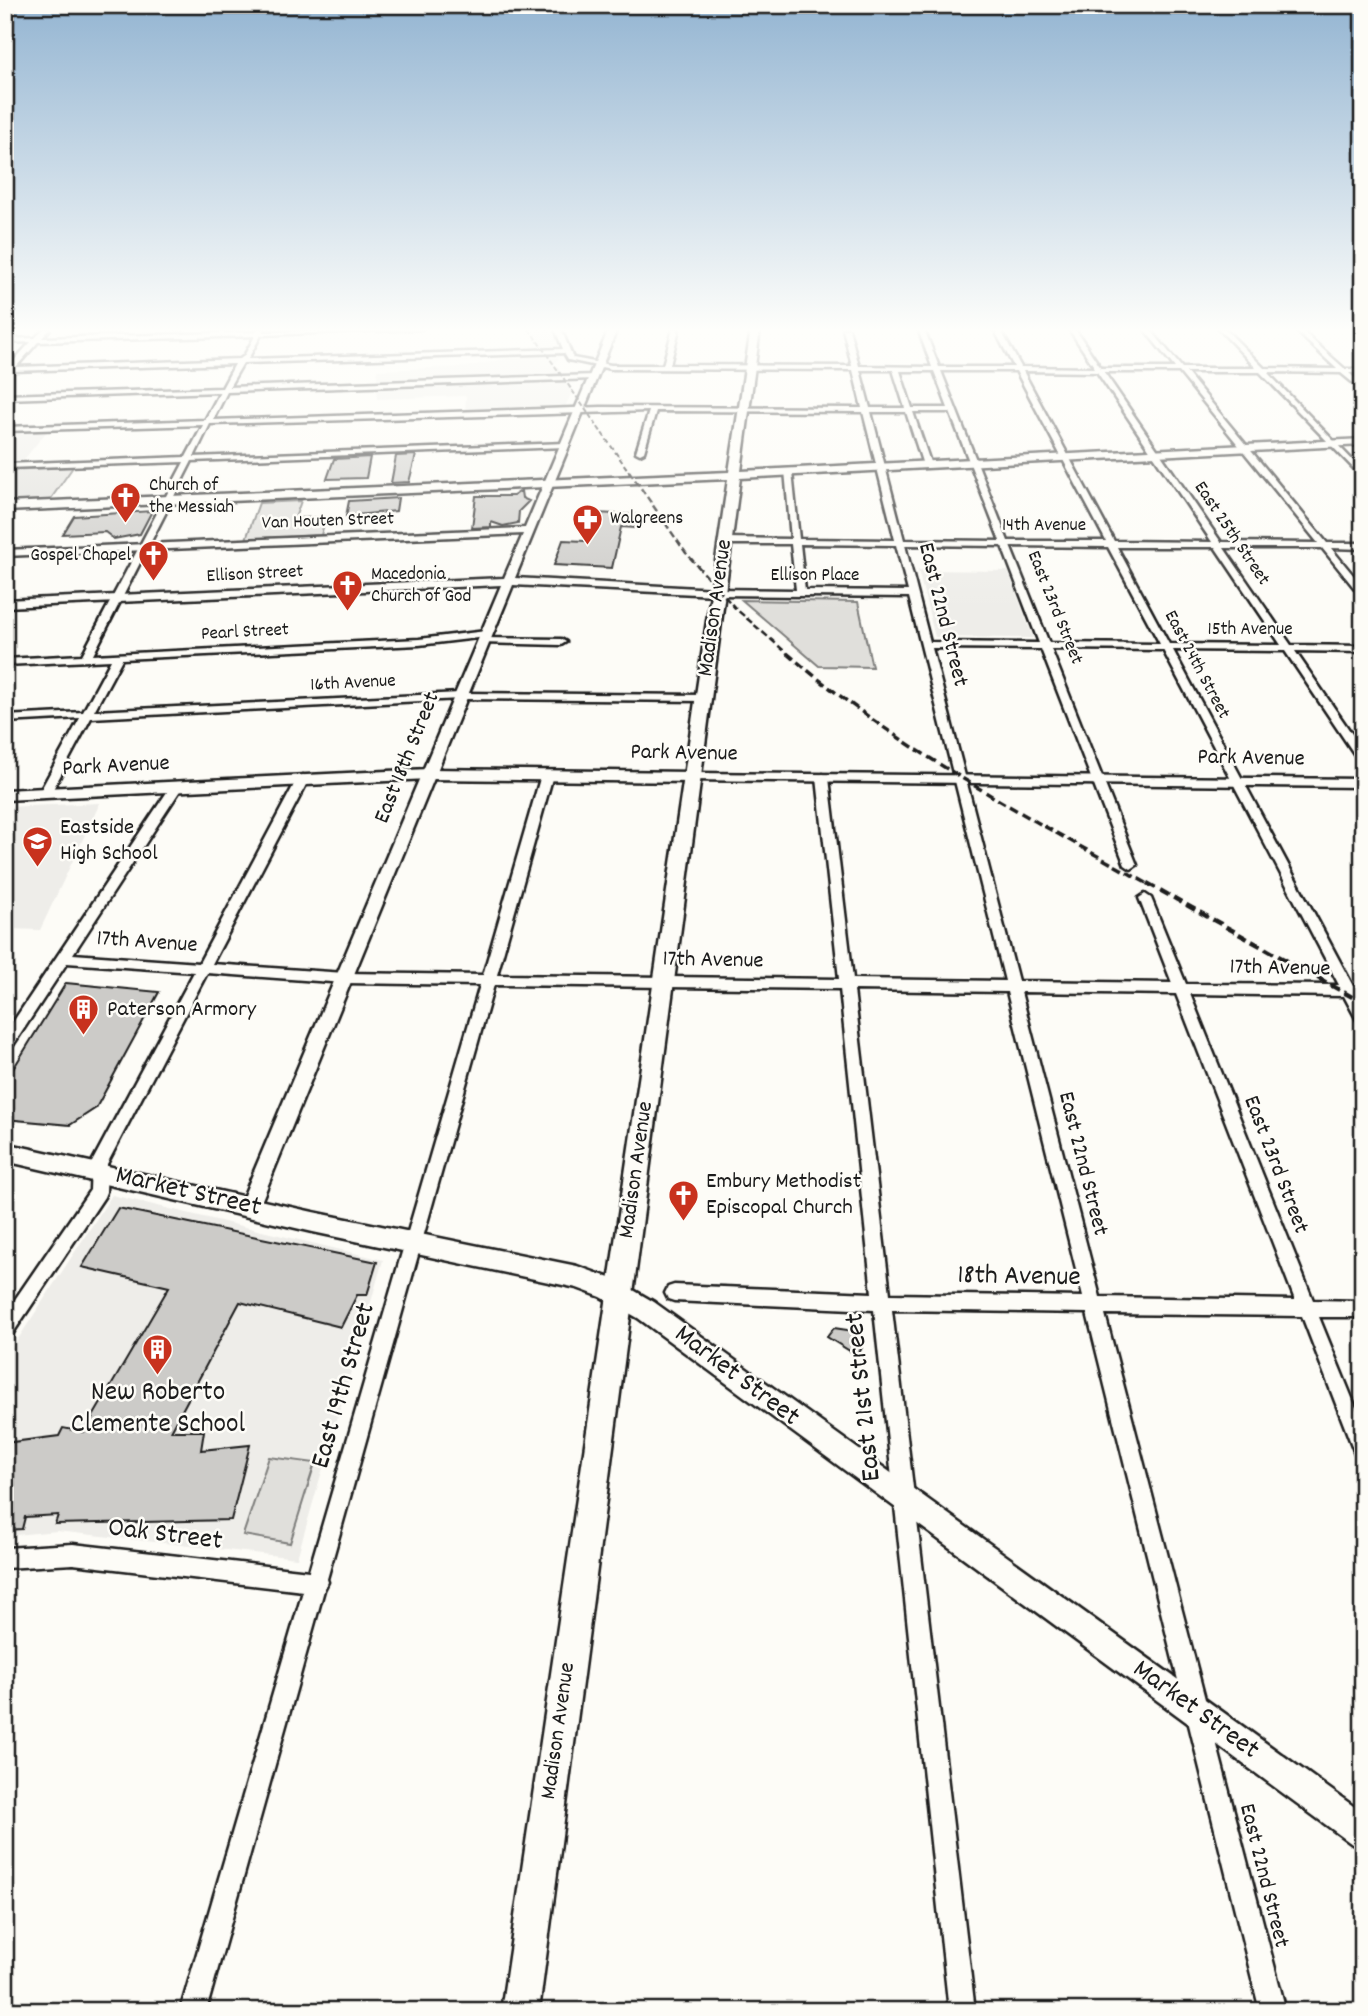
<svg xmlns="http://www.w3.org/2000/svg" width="1368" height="2016" font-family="Dekko,sans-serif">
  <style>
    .built { fill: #eeede9 }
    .green { fill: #e0dfdb; stroke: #7e7e7c; stroke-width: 2 }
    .building { fill: #cccbc8; stroke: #1c1c1c; stroke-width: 2 }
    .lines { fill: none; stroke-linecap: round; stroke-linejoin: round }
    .minor-casing { stroke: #1c1c1c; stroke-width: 5 }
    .tertiary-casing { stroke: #1c1c1c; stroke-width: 5 }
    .secondary-casing { stroke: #1c1c1c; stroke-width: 5 }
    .primary-casing { stroke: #1c1c1c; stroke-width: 5 }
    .minor { fill: #fdfcf7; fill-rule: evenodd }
    .tertiary { fill: #fdfcf7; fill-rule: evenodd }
    .secondary { fill: #fdfcf7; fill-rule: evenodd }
    .primary { fill: #fdfcf7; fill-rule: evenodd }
    .rail-far3 { stroke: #1c1c1c; stroke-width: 2; stroke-dasharray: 5 2.5; stroke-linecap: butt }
    .rail-far2 { stroke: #1c1c1c; stroke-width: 2.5; stroke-dasharray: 7 3.5; stroke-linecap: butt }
    .rail-far1 { stroke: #1c1c1c; stroke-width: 3.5; stroke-dasharray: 9 4.5; stroke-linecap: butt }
    .rail { stroke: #1c1c1c; stroke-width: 4.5; stroke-dasharray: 10 5; stroke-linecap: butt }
    .labels { text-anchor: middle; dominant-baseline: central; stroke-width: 5; stroke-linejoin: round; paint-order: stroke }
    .far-poi-label { font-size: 19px; fill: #1c1c1c; stroke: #fdfcf7; text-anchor: start }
    .far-street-label { font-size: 19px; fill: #1c1c1c; stroke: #fdfcf7 }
    .street-label { font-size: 23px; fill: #1c1c1c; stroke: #fdfcf7 }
    .poi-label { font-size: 23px; fill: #1c1c1c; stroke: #fdfcf7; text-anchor: start }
    .near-street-label { font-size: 28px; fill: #1c1c1c; stroke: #fdfcf7 }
    .near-poi-label { font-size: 28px; fill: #1c1c1c; stroke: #fdfcf7 }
  </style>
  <rect width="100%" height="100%" fill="#fdfcf7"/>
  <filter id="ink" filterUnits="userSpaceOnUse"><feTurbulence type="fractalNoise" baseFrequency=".0143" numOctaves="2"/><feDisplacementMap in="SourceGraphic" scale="14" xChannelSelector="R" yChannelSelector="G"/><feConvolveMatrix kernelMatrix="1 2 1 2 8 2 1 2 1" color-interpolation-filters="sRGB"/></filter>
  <g filter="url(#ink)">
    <path class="built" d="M531,329H559L565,350L554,364L573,390L564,409L465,412L466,396L377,399V370L466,367L544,351Z
      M47,431L22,462L5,463V433Z
      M918,570L1008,571L1033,638L935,637Z
      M100,803L40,930L9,929L5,934V807Z
      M112,1195L383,1260L297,1558L57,1531L5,1536V1359Z"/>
    <path class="green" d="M73,467L50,500L5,502V470Z
      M301,501L295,518L326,517L321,535L246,539L259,503Z
      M742,600L858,602L872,667L819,666Z
      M269,1457L315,1463L290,1543L243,1535Z"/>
    <path class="building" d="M416,455L409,482L391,483L396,456Z
      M370,457L366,478L327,479L334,459Z
      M521,491L522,498L529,501L519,511L518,523L503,526L491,522V527L472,528L476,496H513Z
      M398,498L396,511L346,516L349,501Z
      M152,511L140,534L114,539L105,532L63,534L74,516Z
      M595,513L638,515L635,528L621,527L612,568L554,565L563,540L585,541Z
      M66,983L159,992L96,1108L70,1125L5,1119V1082Z
      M118,1208L377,1262L367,1295H357L341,1327L240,1302L171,1431H204L201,1450L250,1445L231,1520L55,1524L58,1515L25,1517L22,1529L5,1530V1443L59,1436L63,1428L84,1432L169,1287L82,1267Z
      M834,1328L861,1332L862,1347L858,1356L827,1337Z"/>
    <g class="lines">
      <defs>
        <path id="minor" d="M44,329H50L42,338L256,332L258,329H264L263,332L422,329L261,335L248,359L563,349L555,329H561L573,358L611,365H663L673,329H679L670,365L852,366L843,329H849L859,366L932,367L918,329H924L939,367H1014L994,329H1000L1021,367L1095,368L1069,329H1075L1101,368H1175L1144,329H1150L1182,368H1256L1219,329H1225L1264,368L1337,369L1294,329H1300L1345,369H1363V373H1349L1363,385V391L1341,373L1267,372L1363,471V478L1260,372H1186L1327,543H1363V549L1331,548L1363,587V596L1360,595L1322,548H1224L1291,645L1363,646V652L1295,651L1363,750V762L1359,761L1285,651L1173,650L1353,986H1363V996H1358L1363,1004V1023L1358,1022L1344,996L1190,994L1313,1300L1363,1301V1317H1319L1363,1425V1458L1356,1456L1302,1316L1105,1314L1286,2011H1260L1087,1313L892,1310L975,2011H949L874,1310L674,1301L668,1299L665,1293L668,1287L674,1285L872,1293L840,989L494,985L327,1579L328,1582L324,1590L206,2011H180L303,1591L73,1564L5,1568V1548L73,1544L309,1571L480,985L345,983L207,973L107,1164L106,1192L104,1197L11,1336L5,1338V1314L90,1190L91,1164L194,972L67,963L10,1050L5,1052V1034L173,783H181L183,786L73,954L199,963L297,779L303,775L309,779L212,964L345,973L483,975L541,775L547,771L553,775L497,975L839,979L817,778L823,774L829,778L853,979L1005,981L909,597L716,595L711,592L716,589L796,590L791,544H725L721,541L725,538L791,539L785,470L792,472L799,539L895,540L863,412L656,411L644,452L640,454L636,452L649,411L210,424L194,457L565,443L569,445L565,447L192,461L93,655L419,639L486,631L491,634L486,637L419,645L122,659L94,711L460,693L704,695L709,698L704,701L460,699L91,718L51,793L45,797L39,793L80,718L5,722V716L83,712L111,660L5,665V659L82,655L184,462L5,468V464L186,457L203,425L5,431V427L205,420L220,392L5,399V395L222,388L235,364L12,371L5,375V367H8L31,342L5,343V339L35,338ZM255,336L244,356L240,359L16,367L38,342ZM564,353L568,360L611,369L853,370L862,408L601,407L213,420L227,392L594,379L597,377L594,375L229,387L243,363ZM860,370H893L905,408H870ZM900,371H934L948,408H912ZM941,371H1016L1106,541H1008ZM1023,371L1097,372L1212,542L1114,541ZM1104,372H1179L1318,543L1221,542ZM871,412H906L923,465L927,467L931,465L913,412H950L1000,541L904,540ZM800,544L896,545L908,591L805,590ZM905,545L1002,546L1039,643L930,642ZM1010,546L1108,547L1160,644L1049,643ZM1117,547H1215L1281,645L1169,644ZM932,648L1041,649L1125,865L1131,869L1137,865L1051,649L1163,650L1339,985L1186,984L1151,898L1145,894L1139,898L1172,983L1018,981ZM854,990L1007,992L1083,1297L890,1294ZM1021,992L1176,994L1295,1300L1100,1297Z
          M483,638L561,639L566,642L561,645L480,643L478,641Z"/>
        <path id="tertiary" d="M609,329H617L515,578L716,589L722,592L716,595L513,585L259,1207L256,1213L249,1216L242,1213L239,1207L501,585L5,607V600L504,578L523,534L5,556V550L525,528Z
          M692,773L1363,779V787L687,780V774Z"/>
        <path id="secondary" d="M428,769L692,772L700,777L692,782L428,779L5,800V790Z
          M5,1143L313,1212L577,1266L616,1280L654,1302L1363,1813V1849L1352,1844L638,1318L601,1297L577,1288L313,1232L5,1161Z"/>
        <path id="primary" d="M751,329H760L741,471L1363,439V445L740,478L539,2011H501L728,479L5,511V503L729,472Z"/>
      </defs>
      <use href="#minor" class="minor-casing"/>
      <use href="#tertiary" class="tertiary-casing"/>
      <use href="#secondary" class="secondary-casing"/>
      <use href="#primary" class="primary-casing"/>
      <use href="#minor" class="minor"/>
      <use href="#tertiary" class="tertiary"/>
      <use href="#secondary" class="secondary"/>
      <use href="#primary" class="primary"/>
      <path class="rail-far3" d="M529,329L630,473"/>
      <path class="rail-far2" d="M629,471L686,553L736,609L789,655"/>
      <path class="rail-far1" d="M787,653C897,748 1024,815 1150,885"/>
      <path class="rail" d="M1147,883L1363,1003"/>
    </g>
  </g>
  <linearGradient id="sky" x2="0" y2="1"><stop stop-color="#94b5d2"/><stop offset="0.54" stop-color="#fefefb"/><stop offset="1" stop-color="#fefefb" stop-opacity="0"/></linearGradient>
  <rect width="1368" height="611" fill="url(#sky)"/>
  <defs>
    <symbol id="church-pin" viewBox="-11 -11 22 30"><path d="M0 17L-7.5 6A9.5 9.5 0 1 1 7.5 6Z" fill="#c8321e" stroke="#fdfcf7"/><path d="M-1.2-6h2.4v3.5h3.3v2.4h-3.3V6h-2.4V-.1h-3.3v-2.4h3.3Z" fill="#fff"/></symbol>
    <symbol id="pharmacy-pin" viewBox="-11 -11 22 30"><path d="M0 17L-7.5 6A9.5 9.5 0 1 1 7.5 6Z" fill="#c8321e" stroke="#fdfcf7"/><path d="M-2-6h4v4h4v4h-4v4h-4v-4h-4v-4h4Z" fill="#fff"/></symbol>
    <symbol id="school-pin" viewBox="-11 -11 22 30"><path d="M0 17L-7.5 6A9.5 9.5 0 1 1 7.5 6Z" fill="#c8321e" stroke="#fdfcf7"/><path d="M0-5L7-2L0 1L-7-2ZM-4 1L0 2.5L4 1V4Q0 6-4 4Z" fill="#fff"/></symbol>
    <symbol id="building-pin" viewBox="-11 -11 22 30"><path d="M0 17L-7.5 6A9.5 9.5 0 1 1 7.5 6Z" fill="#c8321e" stroke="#fdfcf7"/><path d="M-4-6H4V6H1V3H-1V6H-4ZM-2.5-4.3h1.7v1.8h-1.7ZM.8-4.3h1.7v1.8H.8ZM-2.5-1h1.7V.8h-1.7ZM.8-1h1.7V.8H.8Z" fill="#fff"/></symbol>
  </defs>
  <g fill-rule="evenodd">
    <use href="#church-pin" x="108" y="480" width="35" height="47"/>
    <use href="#pharmacy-pin" x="570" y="502" width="35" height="47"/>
    <use href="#church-pin" x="136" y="538" width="35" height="47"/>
    <use href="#church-pin" x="330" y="568" width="35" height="47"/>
    <use href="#school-pin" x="20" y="824" width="35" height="47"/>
    <use href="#building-pin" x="66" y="992" width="35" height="47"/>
    <use href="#church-pin" x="666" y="1178" width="35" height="47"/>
    <use href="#building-pin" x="140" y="1332" width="35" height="47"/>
  </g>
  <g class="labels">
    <g class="far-poi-label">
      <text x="149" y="486">Church of<tspan x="149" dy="22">the Messiah</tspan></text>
      <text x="610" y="519">Walgreens</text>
      <text x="131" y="556" text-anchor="end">Gospel Chapel</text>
      <text x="371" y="575">Macedonia<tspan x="371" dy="22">Church of God</tspan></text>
    </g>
    <g class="far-street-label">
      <text transform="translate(328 522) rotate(-2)">Van Houten Street</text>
      <text x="1044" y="526">14th Avenue</text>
      <text transform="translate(1231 534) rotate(56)">East 25th Street</text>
      <text transform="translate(255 575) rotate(-3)">Ellison Street</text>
      <text x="815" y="576">Ellison Place</text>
      <text transform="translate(1054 608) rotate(68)">East 23rd Street</text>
      <text x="1250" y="630">15th Avenue</text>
      <text transform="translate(245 633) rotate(-3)">Pearl Street</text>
      <text transform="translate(1196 665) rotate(62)">East 24th Street</text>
      <text transform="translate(353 684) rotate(-3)">16th Avenue</text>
    </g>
    <g class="street-label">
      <text transform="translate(716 608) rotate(-82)">Madison Avenue</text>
      <text transform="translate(942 615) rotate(76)">East 22nd Street</text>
      <text transform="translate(684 754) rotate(1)">Park Avenue</text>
      <text transform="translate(408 758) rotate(-68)">East 18th Street</text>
      <text transform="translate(1251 759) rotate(1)">Park Avenue</text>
      <text transform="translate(116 767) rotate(-3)">Park Avenue</text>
      <text transform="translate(147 943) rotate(4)">17th Avenue</text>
      <text transform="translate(713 961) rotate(1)">17th Avenue</text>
      <text transform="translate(1280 969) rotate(1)">17th Avenue</text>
      <text transform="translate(1082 1164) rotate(76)">East 22nd Street</text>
      <text transform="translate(1275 1165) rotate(69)">East 23rd Street</text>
      <text transform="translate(637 1170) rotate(-82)">Madison Avenue</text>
      <text transform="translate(559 1731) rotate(-82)">Madison Avenue</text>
      <text transform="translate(1263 1876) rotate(76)">East 22nd Street</text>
    </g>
    <g class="poi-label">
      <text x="60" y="828">Eastside<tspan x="60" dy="26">High School</tspan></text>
      <text x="107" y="1010">Paterson Armory</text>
      <text x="706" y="1182">Embury Methodist<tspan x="706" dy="26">Episcopal Church</tspan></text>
    </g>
    <g class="near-street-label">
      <text transform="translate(188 1193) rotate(13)">Market Street</text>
      <text transform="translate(1019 1278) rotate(1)">18th Avenue</text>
      <text transform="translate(736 1377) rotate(37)">Market Street</text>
      <text transform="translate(345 1386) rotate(-74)">East 19th Street</text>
      <text transform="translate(865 1397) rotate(-96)">East 21st Street</text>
      <text transform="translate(165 1536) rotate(7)">Oak Street</text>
      <text transform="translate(1195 1711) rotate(36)">Market Street</text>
    </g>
    <g class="near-poi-label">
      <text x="158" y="1394">New Roberto<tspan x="158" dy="32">Clemente School</tspan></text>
    </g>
  </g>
  <rect width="1368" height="2016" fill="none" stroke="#fdfcf7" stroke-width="28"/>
  <rect x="14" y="14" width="1340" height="1988" fill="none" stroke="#1c1c1c" stroke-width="2.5" filter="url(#ink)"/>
</svg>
